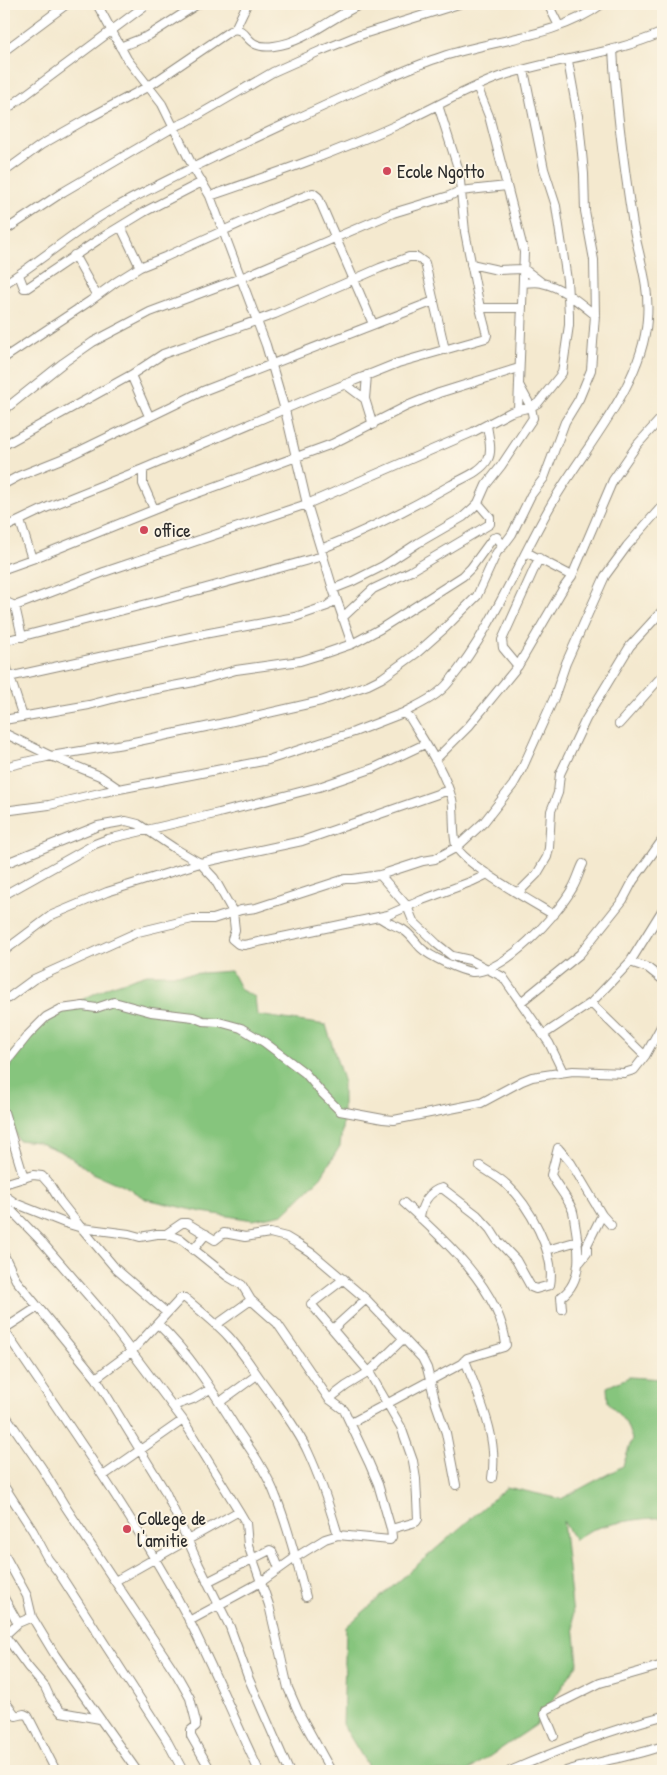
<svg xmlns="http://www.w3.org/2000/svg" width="667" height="1775" font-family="'Patrick Hand',sans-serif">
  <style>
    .green { fill: #86c57d; stroke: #587854 }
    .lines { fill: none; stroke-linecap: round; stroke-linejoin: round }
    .street-casing { stroke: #908a7d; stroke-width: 10 }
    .street { stroke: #fff; stroke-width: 8 }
    .poi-dot { fill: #d1495b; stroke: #fcf5e5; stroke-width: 2 }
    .labels { text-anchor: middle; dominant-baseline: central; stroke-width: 4; stroke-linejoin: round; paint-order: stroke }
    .poi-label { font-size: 19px; fill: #2b2b2b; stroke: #fcf5e5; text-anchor: start }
  </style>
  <rect width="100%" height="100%" fill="#fcf5e5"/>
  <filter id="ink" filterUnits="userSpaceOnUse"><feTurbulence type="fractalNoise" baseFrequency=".02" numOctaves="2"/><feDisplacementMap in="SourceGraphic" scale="10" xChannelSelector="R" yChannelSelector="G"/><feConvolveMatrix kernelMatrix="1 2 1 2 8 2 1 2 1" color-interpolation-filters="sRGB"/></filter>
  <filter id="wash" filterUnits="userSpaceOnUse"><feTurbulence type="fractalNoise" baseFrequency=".0096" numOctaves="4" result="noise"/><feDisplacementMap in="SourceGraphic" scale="20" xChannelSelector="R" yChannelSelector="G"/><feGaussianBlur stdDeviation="1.12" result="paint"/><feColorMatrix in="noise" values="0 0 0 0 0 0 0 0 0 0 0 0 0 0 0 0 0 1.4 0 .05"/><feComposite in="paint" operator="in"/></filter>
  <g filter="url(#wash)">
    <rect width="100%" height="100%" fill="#f4e9cf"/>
    <path class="green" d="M231,971L241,990L255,997L257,1015L326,1025L343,1080V1120L340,1146L321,1177L283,1214L253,1220L202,1212L146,1199L127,1188L93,1173L64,1153L37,1142L18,1140L4,1102V1077L12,1053L26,1038L63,1009L110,986L147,974H188Z
      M629,1377L663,1379V1518C645,1517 605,1524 589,1531C584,1533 579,1537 575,1540L563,1521L578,1663L536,1725L468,1771H371L343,1725L346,1627L507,1487L561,1499L623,1466L632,1439L626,1423L608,1402L607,1387Z"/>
  </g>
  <g filter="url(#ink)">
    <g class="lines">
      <defs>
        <path id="street" d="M97,4L127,59L162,104L193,167L210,196L266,345L285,410L307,504L333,589L352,644
          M548,4L559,26
          M235,29L247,4
          M120,47L148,36L198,4
          M4,51L67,4
          M477,86L489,116L524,252L518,410
          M4,111L147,4
          M4,172L41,145L85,120L149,86L230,31C243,25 245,39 255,44C261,47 268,47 274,46C307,42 332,16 362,4
          M210,196C274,174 337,152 399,124C432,109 464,90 499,77C552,58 611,56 663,32
          M121,227L140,267
          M4,231L63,192L174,127L188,121L273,72L320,51L360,35L459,4
          M74,255L97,296
          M471,264L498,270L524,269L541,282
          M19,275L24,288H27L98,240L144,212L202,182
          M523,283C529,283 536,281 542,283C562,287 580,303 595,315
          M4,284C41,261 74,231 113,209C150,188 188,170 227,151C280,127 332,101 385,79C404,71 422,63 441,57C494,39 556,38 602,4
          M480,308H522
          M4,358L90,301L116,282L140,267L165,257L269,210L313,193L318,197L373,324
          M131,375L149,416
          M367,375L365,399L373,425
          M345,384L365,399
          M4,410L63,363L93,342L150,312L241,278L393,213L449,196L460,191L507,186
          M4,445L131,375L163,354L275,314L380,268L409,257H417L425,263L445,350
          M143,469V484L154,509
          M4,484L19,476L69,456L203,391L434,301
          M20,521L32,559
          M4,528L48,507L143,469L311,398L398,363L486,338L487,335L480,308L465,232L459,171L438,105
          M321,549C366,531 409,509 451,485C463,478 481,472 488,459C493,450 488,435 487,425
          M526,552L572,576
          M4,569L32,559L173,502L332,444L407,406L439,393L519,368
          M333,589L353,581L383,566L418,543L463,517L472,509L478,503L486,485L501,466L533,418L531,407L519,385
          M4,601L15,606L104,572L307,504L473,432L511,412L531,407L538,403L562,373L569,325V314L567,280L556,206L544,169L524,70
          M15,606L22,637
          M342,618L373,589L411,571L490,524V517L478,503
          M4,641L166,599L323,556
          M4,659L23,717
          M518,666L503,648L502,640L539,558
          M4,678L204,634L295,617L327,606L336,599
          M403,713C420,704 437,697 449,682C493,628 517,564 551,505C583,449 643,385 647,319C650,286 639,257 633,225C624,167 616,108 613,49
          M4,720L89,705L131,694L194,682L236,670L300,661L326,653L352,644L380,629L463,576L471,568L493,538L497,537L503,546
          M619,724L663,675
          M4,733L51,756L100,776L119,789
          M435,760L469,726L518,666L564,587L572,576L613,480L637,445L663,416
          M4,767L51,756L129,743L220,724L321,701L368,685L382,678L418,652L445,628L477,596L497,552L503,546L512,534L531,495L544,478L565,422L579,399L591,370L595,315L594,260L585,211L584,174L579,122L568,61
          M4,811L49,805L104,792L268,760L354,732L403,713L410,718C425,743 444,770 452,799C455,812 452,838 457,848C466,865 534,903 554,915
          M4,864L98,826L126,821L138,824L174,848L200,863L214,878L233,912L235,930L232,939L238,944L244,945L388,915L422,900L473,881L488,874
          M380,875L407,906L413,921L437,944L452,956L470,960L503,977L549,1043L563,1072
          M516,892L521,890L537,874L547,857L549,848L551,811L558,793L560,774L586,719L630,646L663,610
          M4,895L95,844L108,839L219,813L319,787L374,768L425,744
          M379,917C389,925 397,925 405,931C411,935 416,943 421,948C429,956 461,971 472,972C505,973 557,915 572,889C577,881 579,872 583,864
          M4,951L52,915L107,892L200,863L302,841L449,790
          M630,962L648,968L663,980
          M4,1001L34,979L138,932L192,919H213L241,910L256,908L345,879H353L380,875L423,861L435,859L457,847L484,822L513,785L522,769L554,698L566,663L605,576L627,546L663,505
          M521,1002L580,954L623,900L633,881L663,839
          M591,1003L645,1056
          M543,1035L591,1003L630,962L663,909
          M4,1073L8,1060L28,1035L46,1017L61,1009L83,1006L96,1008L114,1002L151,1012L193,1017L203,1021L219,1022L241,1028L264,1042L305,1073L321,1092L340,1111L383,1119L394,1120L481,1103L522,1081L532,1077L573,1071L624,1073L634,1070L645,1056L663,1023
          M4,1112L24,1178
          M558,1148L551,1175C557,1186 567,1197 572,1209C574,1213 574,1219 575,1224C579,1248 584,1281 561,1297L562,1309
          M558,1148L571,1163L602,1215L611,1225
          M4,1184L33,1175L42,1176L50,1185L60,1201L79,1225L116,1269L167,1313
          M4,1195L17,1204L65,1223L82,1228L129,1234L140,1237L157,1234H166L182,1223H187L215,1240L224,1233L245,1237L270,1233L286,1237L296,1243L313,1254L366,1299L422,1358L427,1368L436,1404L446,1433L456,1485
          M4,1203L41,1241L98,1307L183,1420L239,1511L246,1523L248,1545L269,1605L288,1688L298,1711L331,1771
          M420,1218C421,1205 429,1191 442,1188L477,1215L490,1229L497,1240L516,1260L531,1287L536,1289L550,1285C556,1253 529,1205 506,1184C499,1177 488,1172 480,1166
          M166,1234L182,1240L227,1276L242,1285L251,1300L277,1323L329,1399L344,1410L369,1463L378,1484L391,1529L392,1537L390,1540L338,1535L325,1539L296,1557L261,1582L189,1621
          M193,1250L206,1234
          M547,1250L578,1241
          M4,1255L16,1280L96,1378L165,1491L199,1565L230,1627L248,1677L289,1771
          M580,1262L587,1253V1245L602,1215
          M344,1279L311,1304L369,1372L401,1427L413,1461L416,1479L418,1519L416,1522L391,1529
          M158,1324C191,1355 214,1393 238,1431C253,1453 267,1473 276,1497C289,1529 297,1563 306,1597
          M216,1325L251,1300
          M4,1329L38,1307
          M333,1329L366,1299
          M4,1330C68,1425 136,1519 189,1620C214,1669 235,1721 259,1771
          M465,1360C479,1398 499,1437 492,1478
          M96,1378L131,1352L181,1298H185C199,1310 215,1322 228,1336C244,1353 255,1373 269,1391C283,1411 298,1430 308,1452C320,1478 330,1508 338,1535
          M329,1399L346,1386L369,1372L404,1338
          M220,1402L257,1375
          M173,1406L193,1399L210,1389
          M4,1413L42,1468L65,1506L177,1675L190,1698L196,1722V1726L191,1730V1736L211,1771
          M351,1423L461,1364L467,1358L504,1347L506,1345C501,1290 443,1238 404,1203
          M103,1476L183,1420
          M4,1486L33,1531L48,1559L59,1573L166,1739L183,1771
          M4,1554L27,1596L32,1617
          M115,1581L239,1511
          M207,1582L270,1550L272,1551L279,1568
          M4,1598L18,1623L32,1617L55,1655L137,1771
          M18,1623L6,1634V1637L28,1667L45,1687L51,1700L61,1712L100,1719
          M4,1700L16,1716L24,1714L28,1716L56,1771
          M554,1736L545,1714L546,1710L600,1683L663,1665
          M510,1771C560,1749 610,1730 663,1716
          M566,1771C598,1761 631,1757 663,1746"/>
      </defs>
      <use href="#street" class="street-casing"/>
      <use href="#street" class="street"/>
    </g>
  </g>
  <g class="poi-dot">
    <circle cx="387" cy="171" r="5"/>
    <circle cx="144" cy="530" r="5"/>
    <circle cx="127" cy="1529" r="5"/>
  </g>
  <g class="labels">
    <g class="poi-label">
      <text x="397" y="171">Ecole Ngotto</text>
      <text x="154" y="530">office</text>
      <text x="137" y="1518">College de<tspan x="137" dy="22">l'amitie</tspan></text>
    </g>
  </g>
  <rect width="667" height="1775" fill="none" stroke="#fcf5e5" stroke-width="20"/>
</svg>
